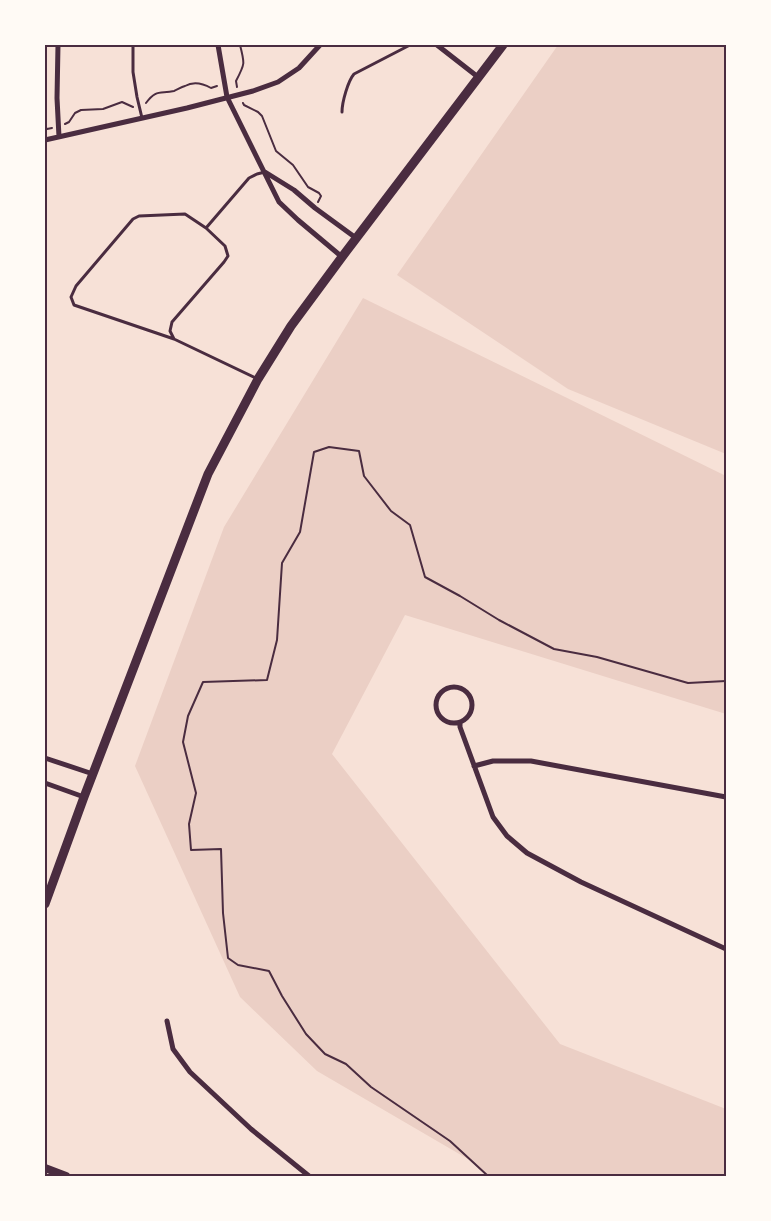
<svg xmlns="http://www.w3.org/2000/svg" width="771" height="1221" font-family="Karla,sans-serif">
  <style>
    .green { fill: #ebcfc5 }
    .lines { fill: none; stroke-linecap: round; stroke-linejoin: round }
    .path { stroke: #4a2c40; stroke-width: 2 }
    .service { stroke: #4a2c40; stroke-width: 3 }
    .minor { stroke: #4a2c40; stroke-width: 5 }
    .tertiary { stroke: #4a2c40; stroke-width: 8 }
    .secondary { stroke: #4a2c40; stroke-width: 9 }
    .neatline { fill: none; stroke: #4a2c40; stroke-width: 2 }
  </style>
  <rect width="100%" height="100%" fill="#f7e1d7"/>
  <path class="green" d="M558,45H726V454L568,389L397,275Z
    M363,298L726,476V714L405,615L332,754L560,1044L726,1109V1176H488L473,1162L317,1071L240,997L135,766L224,527Z"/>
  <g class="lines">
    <path class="path" d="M237,87L236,81C245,64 245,64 240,45
      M146,103C156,89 160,94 174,91C177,90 181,87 185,86C194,81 202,83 211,88L217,86
      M243,103L244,105L258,112L262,116L276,151L293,165L308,187L319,193L321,196L318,202
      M65,124L69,122L75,113L81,110L103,109L122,102L133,107
      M45,127L47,129L52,128
      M488,1176L450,1141L371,1087L346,1064L325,1054L306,1034L282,996L269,971L238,965L228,958L223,913L221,849L191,850L189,824L196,793L183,742L188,716L203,682L267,680L277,640L282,563L300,532L314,452L329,447L359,451L364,476L391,511L410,525L425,577L460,596L499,620L554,649L597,657L688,683L726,681"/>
    <path class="service" d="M133,45V72L137,97L142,118
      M342,112C342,102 348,81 354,74L410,45
      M174,339L74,305L71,297L76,286L133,219L139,216L185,214L206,228
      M258,379L174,339L170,331L172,322L224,262L228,256L225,246L206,228L249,178L257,174L265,172"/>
    <path class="minor" d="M58,45L57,98L59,137
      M218,45L227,97L279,202L298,220L342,257
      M437,45L478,77
      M45,140L187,108L253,91L278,82L299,68L320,45
      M265,172L294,190L315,208L356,238
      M436 705a18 18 0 1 1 36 0a18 18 0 1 1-36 0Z
      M460,722V727L493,817L507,836L527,853L581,882L726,949
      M45,758L93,774
      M474,766L493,761H531L726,797
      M45,783L84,797
      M167,1021L173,1049L190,1072L251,1129L309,1176"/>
    <path class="tertiary" d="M45,1168L66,1176"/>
    <path class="secondary" d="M45,904L84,797L208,474L258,379L291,326L342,257L503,45"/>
  </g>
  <rect width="771" height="1221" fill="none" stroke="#fffaf5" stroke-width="92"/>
  <rect x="46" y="46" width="679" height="1129" class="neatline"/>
</svg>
